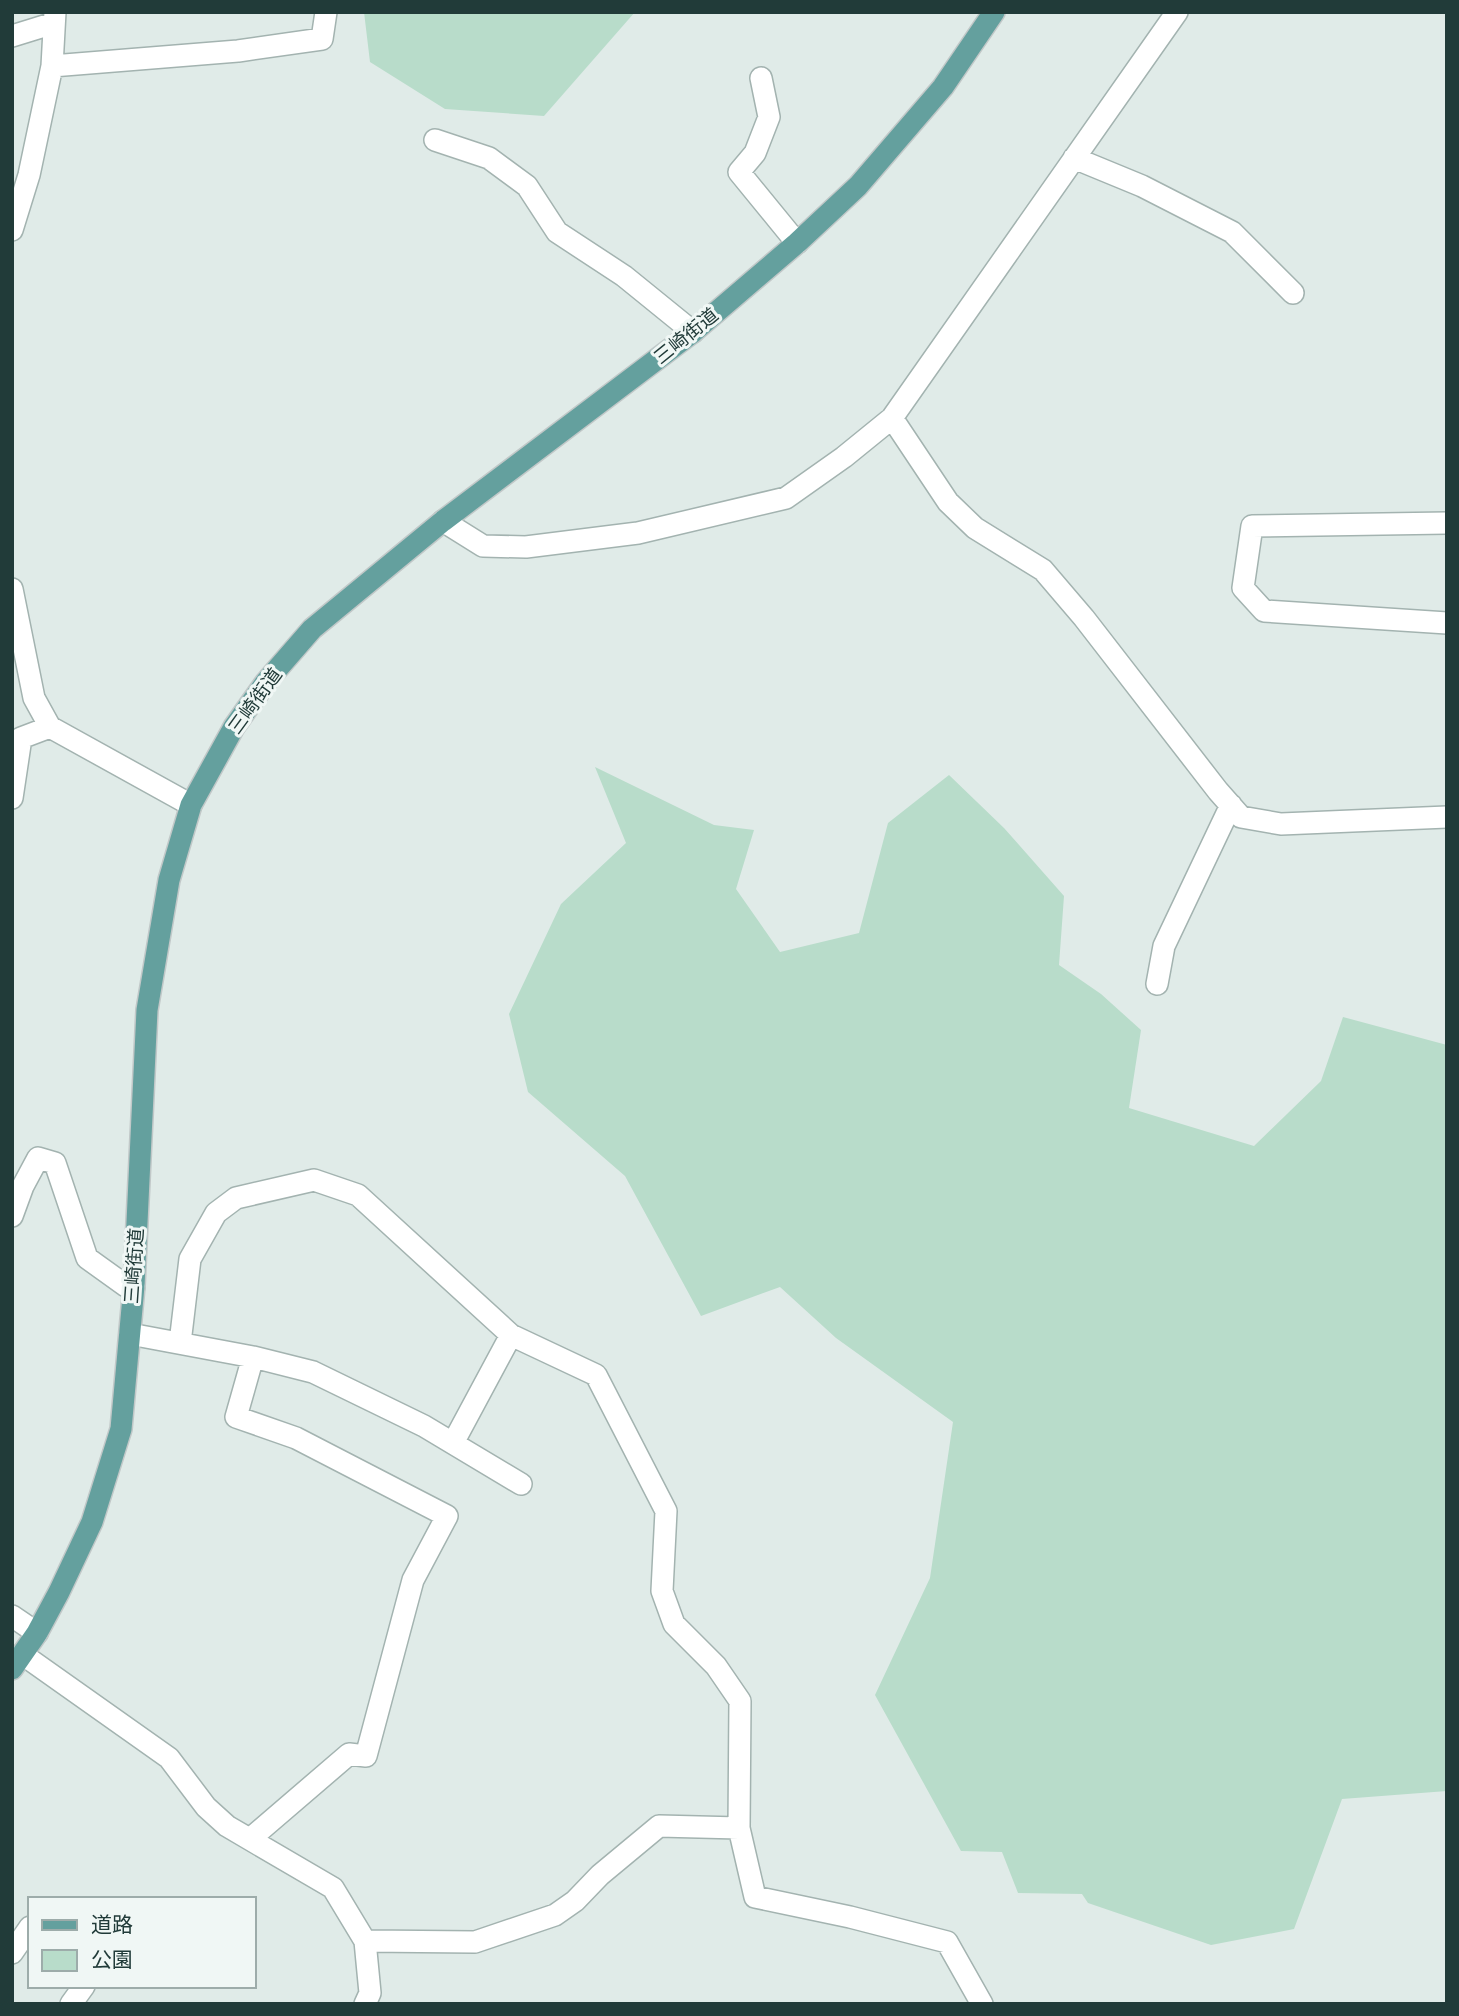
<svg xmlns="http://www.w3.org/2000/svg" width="1459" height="2016" font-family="Roboto,'Noto Sans JP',sans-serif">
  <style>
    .green { fill: #b8dcca }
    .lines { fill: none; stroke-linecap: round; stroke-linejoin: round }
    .minor-casing { stroke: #a3b3b0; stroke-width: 24 }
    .major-casing { stroke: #c1c8c8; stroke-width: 24 }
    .minor { stroke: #fff; stroke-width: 21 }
    .major { stroke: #64a09e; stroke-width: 21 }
    .labels { text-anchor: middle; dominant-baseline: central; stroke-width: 6; stroke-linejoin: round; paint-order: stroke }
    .street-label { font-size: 19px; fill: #213b39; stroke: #f0f7f5 }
  </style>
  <rect width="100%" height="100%" fill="#e0ebe8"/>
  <path class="green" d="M364,12H635L544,116L445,109L370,62Z
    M595,767L714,825L754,830L736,889L780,952L859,933L888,823L949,775L1004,828L1064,896L1059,965L1101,994L1141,1030L1129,1108L1254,1146L1321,1081L1343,1017L1447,1045V1791L1342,1799L1294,1929L1211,1945L1088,1903L1082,1894L1018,1893L1002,1852L961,1851L875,1695L930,1578L953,1422L836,1338L780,1287L701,1316L625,1176L528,1092L509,1014L561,904L626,843Z"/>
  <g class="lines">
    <defs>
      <path id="minor" d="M12,36L54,23
        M52,66L238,51L322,39L326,12
        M761,78L769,117L755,153L739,172L797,243
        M435,140L489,158L527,186L557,232L624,276L693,332
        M1074,158L1142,186L1232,232L1293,293
        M12,230L29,175L52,66L55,12
        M892,418L948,502L975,528L1043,570L1084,618L1218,791L1241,817L1281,824L1447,817
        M443,521L483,546L526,547L638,533L786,498L844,457L892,418L1177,12
        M1447,523L1252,526L1243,588L1264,611L1447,623
        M12,589L34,698L50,727L191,805
        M12,798L21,738L50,727
        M1157,984L1164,946L1231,805
        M12,1216L23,1186L38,1158L55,1163L87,1258L126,1286H134
        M130,1334L253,1357L313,1372L424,1426L521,1484
        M180,1343L190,1259L216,1213L236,1198L314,1180L358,1195L511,1335L596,1375L666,1511L662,1591L674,1624L716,1666L740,1701L739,1828L755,1897L850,1917L947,1942L982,2004
        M453,1443L511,1335
        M12,1616L37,1633
        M22,1654L169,1758L206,1807L227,1826L333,1888L365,1941
        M250,1839L349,1754L366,1756L413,1580L447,1516L296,1438L236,1417L253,1357
        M12,1953L30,1927
        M71,2004L84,1986
        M365,2004L370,1993L365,1941L475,1942L555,1915L575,1901L600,1875L659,1826L739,1828"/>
      <path id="major" d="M12,1669L37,1633L59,1592L92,1522L121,1429L134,1286L147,1010L169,880L191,805L234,727L266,682L312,629L443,521L693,332L797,243L858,186L943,87L994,12"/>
    </defs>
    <use href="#minor" class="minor-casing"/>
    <use href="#major" class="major-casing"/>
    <use href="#minor" class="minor"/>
    <use href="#major" class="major"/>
  </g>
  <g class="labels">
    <g class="street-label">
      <text transform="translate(686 336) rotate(-39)">三崎街道</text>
      <text transform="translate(255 701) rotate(-54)">三崎街道</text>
      <text transform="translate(134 1266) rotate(-86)">三崎街道</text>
    </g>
  </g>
  <rect width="1459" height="2016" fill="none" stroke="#213b39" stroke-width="28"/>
  <rect x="28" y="1897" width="228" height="91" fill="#f0f7f5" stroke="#9dacaa" stroke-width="2"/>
  <rect x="42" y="1920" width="35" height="10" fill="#64a09e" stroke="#9dacaa" stroke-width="2"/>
  <text x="91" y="1932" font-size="21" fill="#213b39">道路</text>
  <rect x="42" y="1950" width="35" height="21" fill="#b8dcca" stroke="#9dacaa" stroke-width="2"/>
  <text x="91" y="1967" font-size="21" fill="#213b39">公園</text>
</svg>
